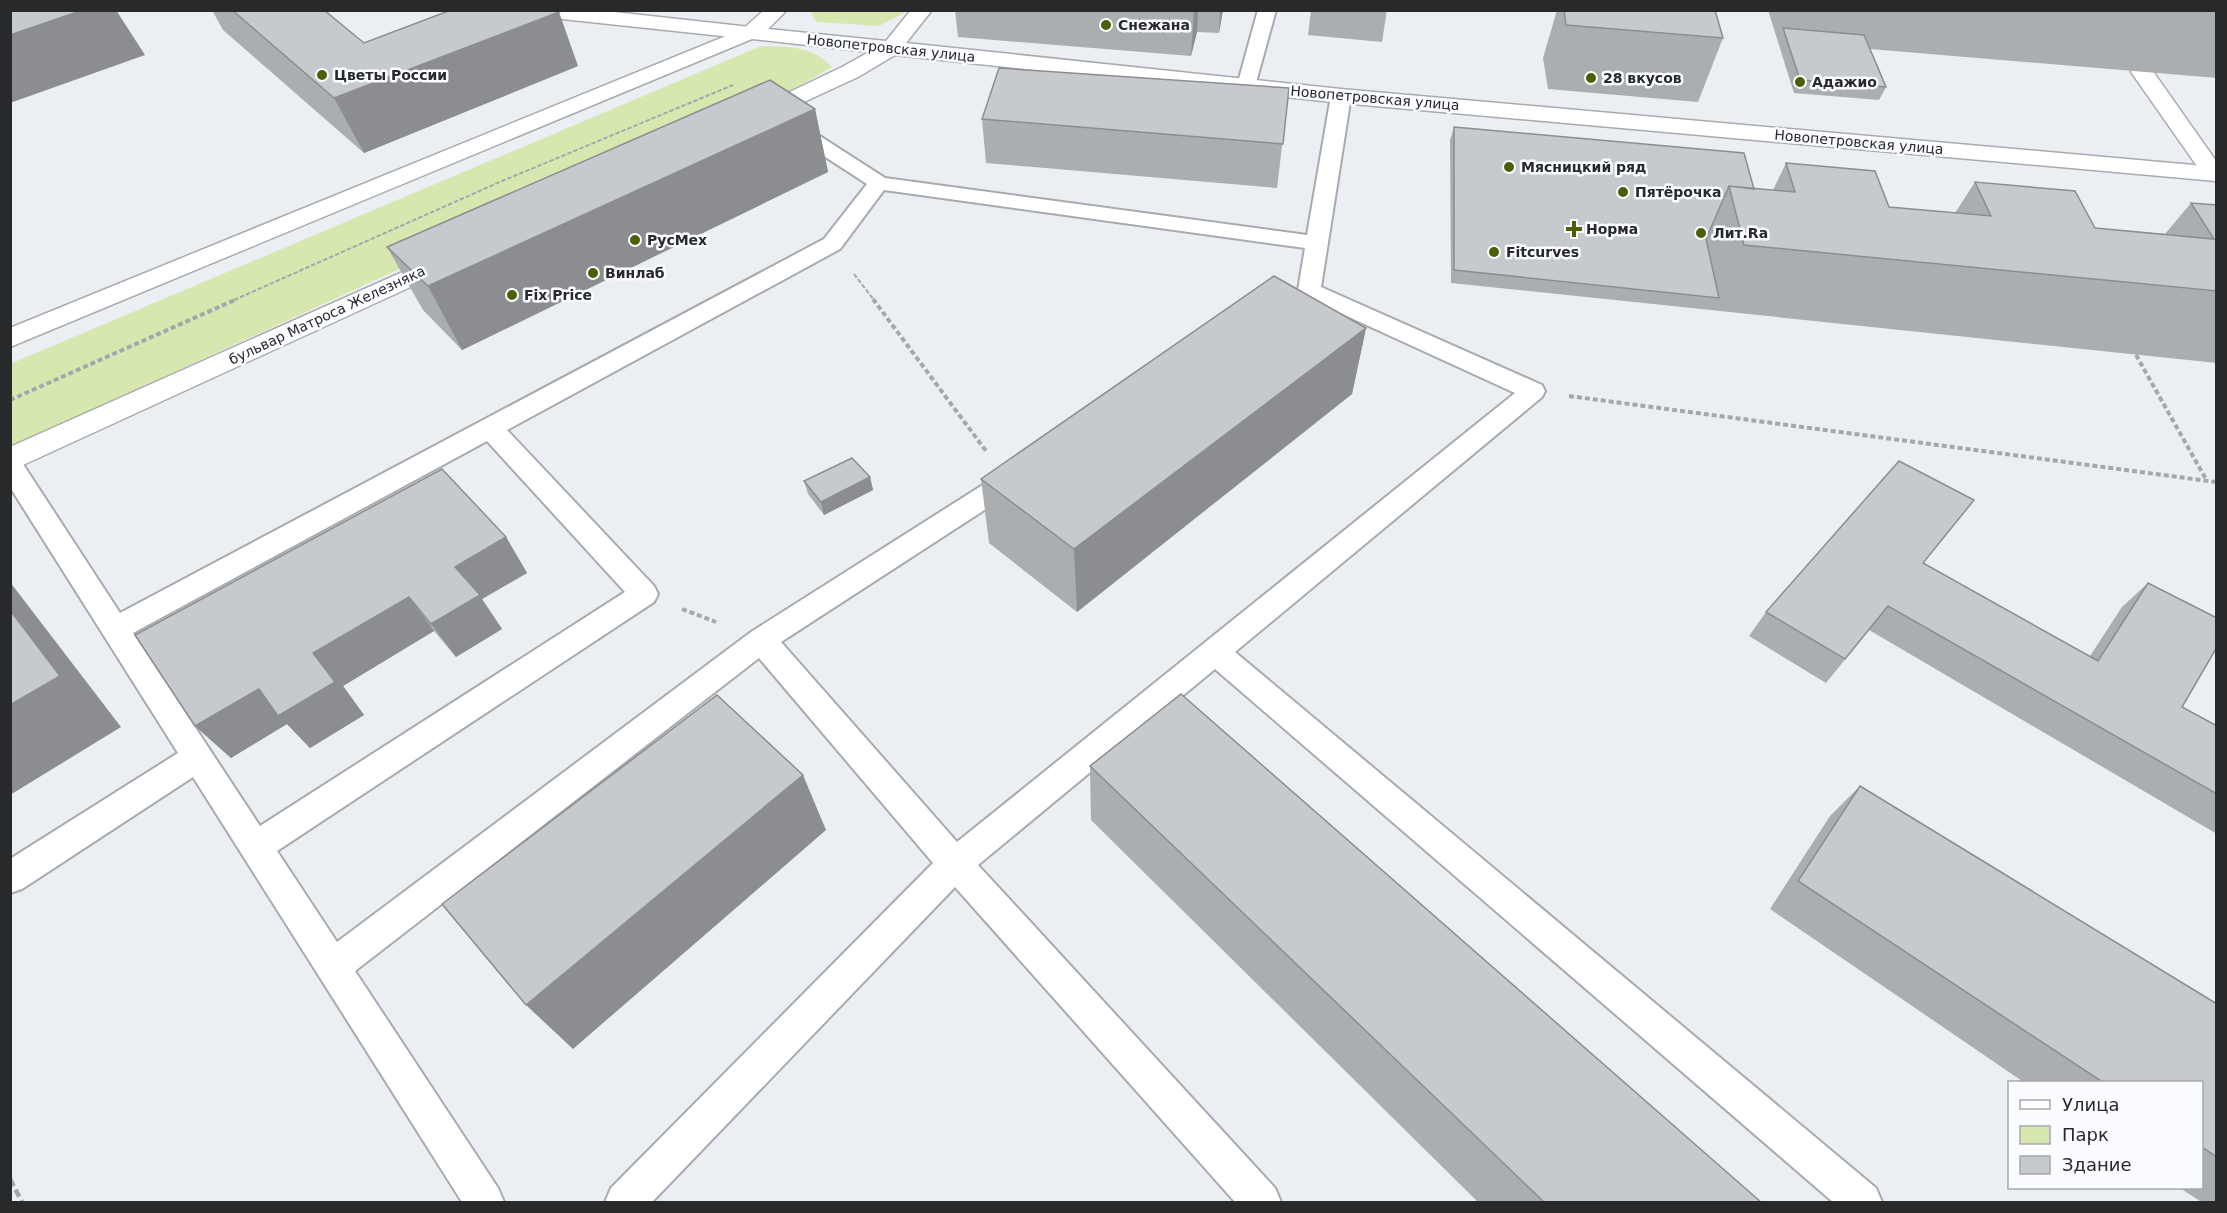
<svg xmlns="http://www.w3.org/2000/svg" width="2227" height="1213" font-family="'DejaVu Sans',sans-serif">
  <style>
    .green { fill: #d6e8af }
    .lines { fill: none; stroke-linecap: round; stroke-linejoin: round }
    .lane-casing { stroke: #a7abaf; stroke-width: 4 }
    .street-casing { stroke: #a7abaf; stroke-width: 3 }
    .secondary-casing { stroke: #a7abaf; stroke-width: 3 }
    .path-far2 { stroke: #a4a7ab; stroke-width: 2; stroke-dasharray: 4.5 2; stroke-linecap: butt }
    .path-far1 { stroke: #a4a7ab; stroke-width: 4; stroke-dasharray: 5 3; stroke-linecap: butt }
    .path { stroke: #a4a7ab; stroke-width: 4.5; stroke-dasharray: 8 4; stroke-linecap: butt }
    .lane { fill: #fff; fill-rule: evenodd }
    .street { fill: #fff; fill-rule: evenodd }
    .secondary { fill: #fff; fill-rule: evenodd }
    .wall { fill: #aaaeb1 }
    .shaded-wall { fill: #8b8d90 }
    .building { fill: #c6cace; stroke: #8b8d90; stroke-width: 1.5 }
    .poi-dot { fill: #4d5f05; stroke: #fafcff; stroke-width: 2 }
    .labels { text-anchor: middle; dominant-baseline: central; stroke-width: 5; stroke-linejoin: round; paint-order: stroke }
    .far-poi-label { font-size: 14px; font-weight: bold; fill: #27292b; stroke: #fafcff; text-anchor: start }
    .far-street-label { font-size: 14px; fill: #27292b; stroke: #fafcff }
  </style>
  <rect width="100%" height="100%" fill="#ebeff4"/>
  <path class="green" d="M813,10H908V11L879,26L817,22L811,14Z
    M761,46C788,47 812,45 832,67L803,84L11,447L10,364Z"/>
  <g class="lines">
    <defs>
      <path id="lane" d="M1258,10H1276L1255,86L1253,90H1239L1237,86Z
        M1341,90L1348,92L1351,96L1321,287L1542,385L1545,391L1542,397L1235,652L1876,1188L1882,1202H1833L1215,669L978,865L1275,1188L1281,1202H1235L955,887L652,1202H605L611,1188L933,863L759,658L355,971L498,1188L504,1202H462L193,777L22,889L10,893V859L178,753L10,487V456L19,458L120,613L824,239L867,184L784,130L781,126L784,122H798L885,178L1307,235L1331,96L1334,92ZM884,190L1305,248L1298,290L1301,295L1515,393L957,842L781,642L1026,483L1030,476L1026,469L1017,467L1008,469L751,632L337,942L277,851L654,602L658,594L654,586L507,430L840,249ZM487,441L625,592L260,826L133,633Z"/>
      <path id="street" d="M524,10H596L750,27L757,29L760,33L757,37L750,39L534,16L527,14Z
        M2142,66L2150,67L2216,161V181L2206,179L2131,72L2134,67Z"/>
      <path id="secondary" d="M764,10H787L768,29L886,41L911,10H932L906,43L1341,89L2216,167V181L1341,103L895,55L858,77L756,124L748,122L745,117L748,112L842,67L869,52L752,39L10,347V328L743,29Z
        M445,253L454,255L458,261L454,267L10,471V447Z"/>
    </defs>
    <use href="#lane" class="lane-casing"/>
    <use href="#street" class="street-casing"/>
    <use href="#secondary" class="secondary-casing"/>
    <path class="path-far2" d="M854,274L874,300
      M234,300L502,181L733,85"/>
    <path class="path-far1" d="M873,299L986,451
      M2136,355L2207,481
      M1569,396L2216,482
      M10,400L237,299
      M682,609L716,622"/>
    <path class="path" d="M10,1179L22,1202"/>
    <use href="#lane" class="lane"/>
    <use href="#street" class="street"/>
    <use href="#secondary" class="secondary"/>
  </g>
  <path class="wall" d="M212,10H324L364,43L578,66L364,153L223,30Z
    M955,10H1223L1219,33L1197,32L1191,56L958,37Z
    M1311,10H1387L1382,42L1308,35Z
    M1557,10H1715L1723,38L1698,102L1548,89L1543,58Z
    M1768,10H2217V78L1870,49L1886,87L1879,100L1794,93Z
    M1289,88L1277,188L986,163L982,119Z
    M815,109L828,172L462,350L423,310L387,247Z
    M1454,127L1754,189L1773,190L1786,163L1889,207L1955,213L1975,182L2095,228L2165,234L2191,203L2217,205V363L1451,283L1450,140Z
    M1366,328L1352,394L1077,612L989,543L981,479Z
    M870,477L873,490L824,515L808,494L804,481Z
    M506,537L527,573L482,599L502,629L456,657L434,631L343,686L364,715L310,748L287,724L231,758L195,726Z
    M1923,563L2090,656L2122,607L2148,583L2182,707L2217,726V834L1869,630L1826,683L1749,636L1766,612Z
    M1090,766L1762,1203H1479L1091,820Z
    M1860,786L2217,1004V1203H2203L2180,1188H2202V1083H2025L1770,909L1830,816Z"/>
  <path class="shaded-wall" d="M83,10H116L145,55L10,103V35Z
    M1194,10H1198L1197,32L1191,56Z
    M1220,10H1223L1219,33Z
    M559,12L578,66L364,153L334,98Z
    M815,109L828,172L462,350L428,286Z
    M1366,328L1352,394L1077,612L1074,549Z
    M870,477L873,490L824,515L821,502Z
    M506,537L527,573L482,599L502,629L456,657L431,624L455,567Z
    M10,582L121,727L10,795Z
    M409,597L434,631L343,686L364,715L310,748L287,724L231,758L195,726L313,653Z
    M803,775L826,830L573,1049L526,1005Z"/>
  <path class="building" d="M10,10H83L10,35Z
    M232,10H324L364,43L451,10H556L559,12L334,98Z
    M1564,10H1715L1723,38L1566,25Z
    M1783,28L1864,35L1886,87L1800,80Z
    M999,68L1289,88L1283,144L982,119Z
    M770,80L815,109L428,286L387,247Z
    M1454,127L1744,153L1754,189L1729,186L1706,239L1719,298L1454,270Z
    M1786,163L1875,171L1889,207L1991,216L1975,182L2075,191L2095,228L2214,239L2191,203L2217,205V291L1744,245L1729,186L1795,192Z
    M1274,276L1366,328L1074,549L981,479Z
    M852,458L870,477L821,502L804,481Z
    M1899,461L1974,500L1923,563L2098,661L2148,583L2217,618V647L2182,707L2217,726V794L1888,606L1845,659L1766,612Z
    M442,469L506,537L455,567L480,595L431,624L409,597L313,653L335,682L278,716L259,689L195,726L135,635Z
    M10,610L60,676L10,705Z
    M1181,694L1762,1203H1545L1090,766Z
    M717,695L803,775L526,1005L442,904Z
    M1860,786L2217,1004V1157L2202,1147V1083H2104L1798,881Z"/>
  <g class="poi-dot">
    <circle cx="1106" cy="25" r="6"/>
    <circle cx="322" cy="75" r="6"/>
    <circle cx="1591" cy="78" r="6"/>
    <circle cx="1800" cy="82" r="6"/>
    <circle cx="1509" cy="167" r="6"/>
    <circle cx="1623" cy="192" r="6"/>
    <path d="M1571 220h6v6h6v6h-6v6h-6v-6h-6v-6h6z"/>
    <circle cx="1701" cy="233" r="6"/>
    <circle cx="635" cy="240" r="6"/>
    <circle cx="1494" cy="252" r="6"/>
    <circle cx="593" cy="273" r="6"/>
    <circle cx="512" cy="295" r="6"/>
  </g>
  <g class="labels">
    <g class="far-poi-label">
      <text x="1118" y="25">Снежана</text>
      <text x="334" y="75">Цветы России</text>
      <text x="1603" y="78">28 вкусов</text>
      <text x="1812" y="82">Адажио</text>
      <text x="1521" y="167">Мясницкий ряд</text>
      <text x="1635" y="192">Пятёрочка</text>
      <text x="1586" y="229">Норма</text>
      <text x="1713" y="233">Лит.Ra</text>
      <text x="647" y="240">РусМех</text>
      <text x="1506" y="252">Fitcurves</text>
      <text x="605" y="273">Винлаб</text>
      <text x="524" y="295">Fix Price</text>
    </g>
    <g class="far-street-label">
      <text transform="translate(891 48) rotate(6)">Новопетровская улица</text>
      <text transform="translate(1375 98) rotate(5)">Новопетровская улица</text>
      <text transform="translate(1859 142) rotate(5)">Новопетровская улица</text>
      <text transform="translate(327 315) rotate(-25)">бульвар Матроса Железняка</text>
    </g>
  </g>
  <rect width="2227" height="1213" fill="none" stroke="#27292b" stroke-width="24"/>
  <rect x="2008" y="1081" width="195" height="108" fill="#fafcff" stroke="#a6a8aa" stroke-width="1.5"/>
  <rect x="2020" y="1100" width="30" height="9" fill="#ffffff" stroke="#a6a8aa" stroke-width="1.5"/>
  <text x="2062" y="1111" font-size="18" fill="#27292b">Улица</text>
  <rect x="2020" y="1126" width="30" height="18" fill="#d6e8af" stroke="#a6a8aa" stroke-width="1.5"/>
  <text x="2062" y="1141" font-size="18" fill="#27292b">Парк</text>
  <rect x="2020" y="1156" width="30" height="18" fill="#c6cace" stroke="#a6a8aa" stroke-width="1.5"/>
  <text x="2062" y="1171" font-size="18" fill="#27292b">Здание</text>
</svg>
